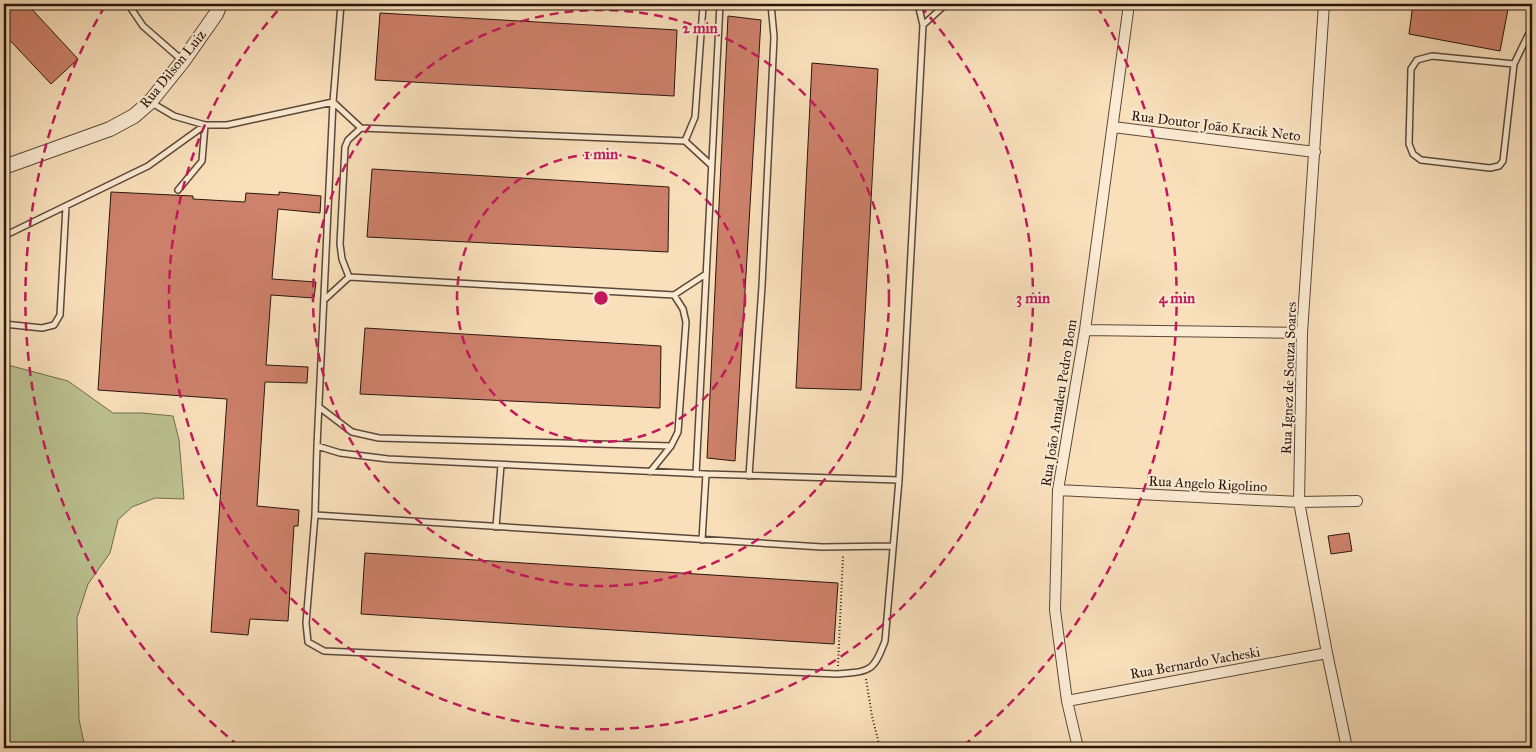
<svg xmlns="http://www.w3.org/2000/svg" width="1536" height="752" font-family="'IM FELL Great Primer',serif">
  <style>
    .green { fill: #bcc291; stroke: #726c4f }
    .building { fill: #ce816b; stroke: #28160d }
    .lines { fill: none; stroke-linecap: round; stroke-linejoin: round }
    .service-casing { stroke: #5c4838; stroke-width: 8 }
    .minor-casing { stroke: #5c4838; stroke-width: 12 }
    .tertiary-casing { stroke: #5c4838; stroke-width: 16 }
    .path { stroke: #28160d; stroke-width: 2; stroke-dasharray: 1 2.5; stroke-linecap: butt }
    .service { stroke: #fbebd3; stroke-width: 5 }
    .minor { stroke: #fbebd3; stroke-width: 10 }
    .tertiary { stroke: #fbebd3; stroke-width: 14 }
    .ring { fill: none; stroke: #c2185b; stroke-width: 2.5; stroke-dasharray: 9 6 }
    .labels { text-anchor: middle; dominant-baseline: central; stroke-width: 4; stroke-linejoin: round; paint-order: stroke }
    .street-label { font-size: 14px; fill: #28160d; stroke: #fbebd3 }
    .centre { fill: #c2185b; stroke: #fbebd3; stroke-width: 2.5 }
    .ring-label { font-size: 15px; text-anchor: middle; font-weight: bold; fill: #c2185b; stroke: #fbebd3; stroke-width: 4; stroke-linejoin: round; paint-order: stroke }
  </style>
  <rect width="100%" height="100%" fill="#f9e0bb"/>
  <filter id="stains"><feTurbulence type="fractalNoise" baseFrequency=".004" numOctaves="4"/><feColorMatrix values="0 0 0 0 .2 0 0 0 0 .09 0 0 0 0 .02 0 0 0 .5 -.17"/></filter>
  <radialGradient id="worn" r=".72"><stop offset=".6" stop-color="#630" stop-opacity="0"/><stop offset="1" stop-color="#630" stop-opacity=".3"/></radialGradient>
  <path class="green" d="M4,364L68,381L113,413H142L173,416L179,440L184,499L155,498L132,507L118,520L110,553L88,584L77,618L79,719L85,748H4Z"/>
  <path class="building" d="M4,4H27L78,59L51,84L4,34Z
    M1413,4H1509L1500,51L1409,34Z
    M380,13L677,30L674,96L375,80Z
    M728,16L761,20L735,461L707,458Z
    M812,63L878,69L861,390L796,388Z
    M372,169L669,187L668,252L367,237Z
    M111,192L193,196V199L245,202L246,193L279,195V192L321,196L320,213L278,209L272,279L316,282L314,298L271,295L266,365L308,367L307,383L265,382L257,506L299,510L298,526H294L288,621L250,619L248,635L211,632L227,399L98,390Z
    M365,328L661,346L660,408L360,394Z
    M1349,533L1352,551L1331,554L1328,536Z
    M365,553L838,583L834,644L361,614Z"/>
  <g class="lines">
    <defs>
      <path id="service" d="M128,4L143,26L183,61
        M341,4L333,102L317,446L340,453L388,459L706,474L899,480
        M923,25L946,4
        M1514,64L1432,56L1417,60L1411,69L1409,144L1413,154L1421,160L1490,168L1499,166L1503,161L1514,64L1532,27
        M152,103L174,116L205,125H227L333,102L361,128L685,141L711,165
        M685,141L695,117L703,6L702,4
        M4,236L148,166L205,125L202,161L178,190
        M349,277L342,259L340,244L345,147L348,140L361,128
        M324,300L349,277L674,295L706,274
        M4,324L42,328L54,325L60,315L66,206
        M319,407L352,432L379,438L671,446
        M317,446L315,515L306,623L308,642L324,651L837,674C870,671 873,673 885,641L899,480L923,25L918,4
        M650,472L671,446L678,432L686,322L683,309L674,295
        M696,474L720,4
        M749,476L762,286L774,37L771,4
        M315,515L822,547L893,546
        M496,527L501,465
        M702,540L706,474"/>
      <path id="minor" d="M1324,4L1302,333L1299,502L1327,653L1347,748
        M1113,127L1315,152
        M1085,330L1302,333
        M1058,490L1299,502L1357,501
        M1067,701L1327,653
        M1078,748L1067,701L1055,610L1058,490L1085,330L1129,4"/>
      <path id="tertiary" d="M4,167L110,129L134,116L150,102L183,61L216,14L220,4"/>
    </defs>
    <use href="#service" class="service-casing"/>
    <use href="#minor" class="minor-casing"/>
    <use href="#tertiary" class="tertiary-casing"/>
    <path class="path" d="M838,666L843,556
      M866,679L872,716L880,748"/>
    <use href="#service" class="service"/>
    <use href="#minor" class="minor"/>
    <use href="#tertiary" class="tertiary"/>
  </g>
  <g class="ring">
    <circle cx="601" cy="298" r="144"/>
    <circle cx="601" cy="298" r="288"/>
    <path d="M920 6A432 432 0 1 1 282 6"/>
    <path d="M239 746A576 576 0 0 1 105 6M1097 6A576 576 0 0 1 963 746"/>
  </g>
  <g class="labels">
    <g class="street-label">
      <text transform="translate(173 69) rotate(-51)">Rua Dilson Luiz</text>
      <text transform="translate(1216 126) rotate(7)">Rua Doutor João Kracik Neto</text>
      <text transform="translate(1289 378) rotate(-88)">Rua Ignez de Souza Soares</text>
      <text transform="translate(1059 403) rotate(-81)">Rua João Amadeu Pedro Bom</text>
      <text transform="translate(1208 484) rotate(3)">Rua Angelo Rigolino</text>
      <text transform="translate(1195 663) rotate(-10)">Rua Bernardo Vacheski</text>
    </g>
  </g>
  <circle cx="601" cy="298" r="8" class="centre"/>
  <g class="ring-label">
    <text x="700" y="33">2 min</text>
    <text x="601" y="159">1 min</text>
    <text x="1033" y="303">3 min</text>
    <text x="1177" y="303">4 min</text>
  </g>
  <rect width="1536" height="752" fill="none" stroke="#f9e0bb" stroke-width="20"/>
  <rect x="5" y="5" width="1526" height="742" fill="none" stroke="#28160d" stroke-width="2.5"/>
  <rect x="10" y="10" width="1516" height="732" fill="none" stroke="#28160d"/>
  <rect width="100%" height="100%" filter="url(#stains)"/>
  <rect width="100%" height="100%" fill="url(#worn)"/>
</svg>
